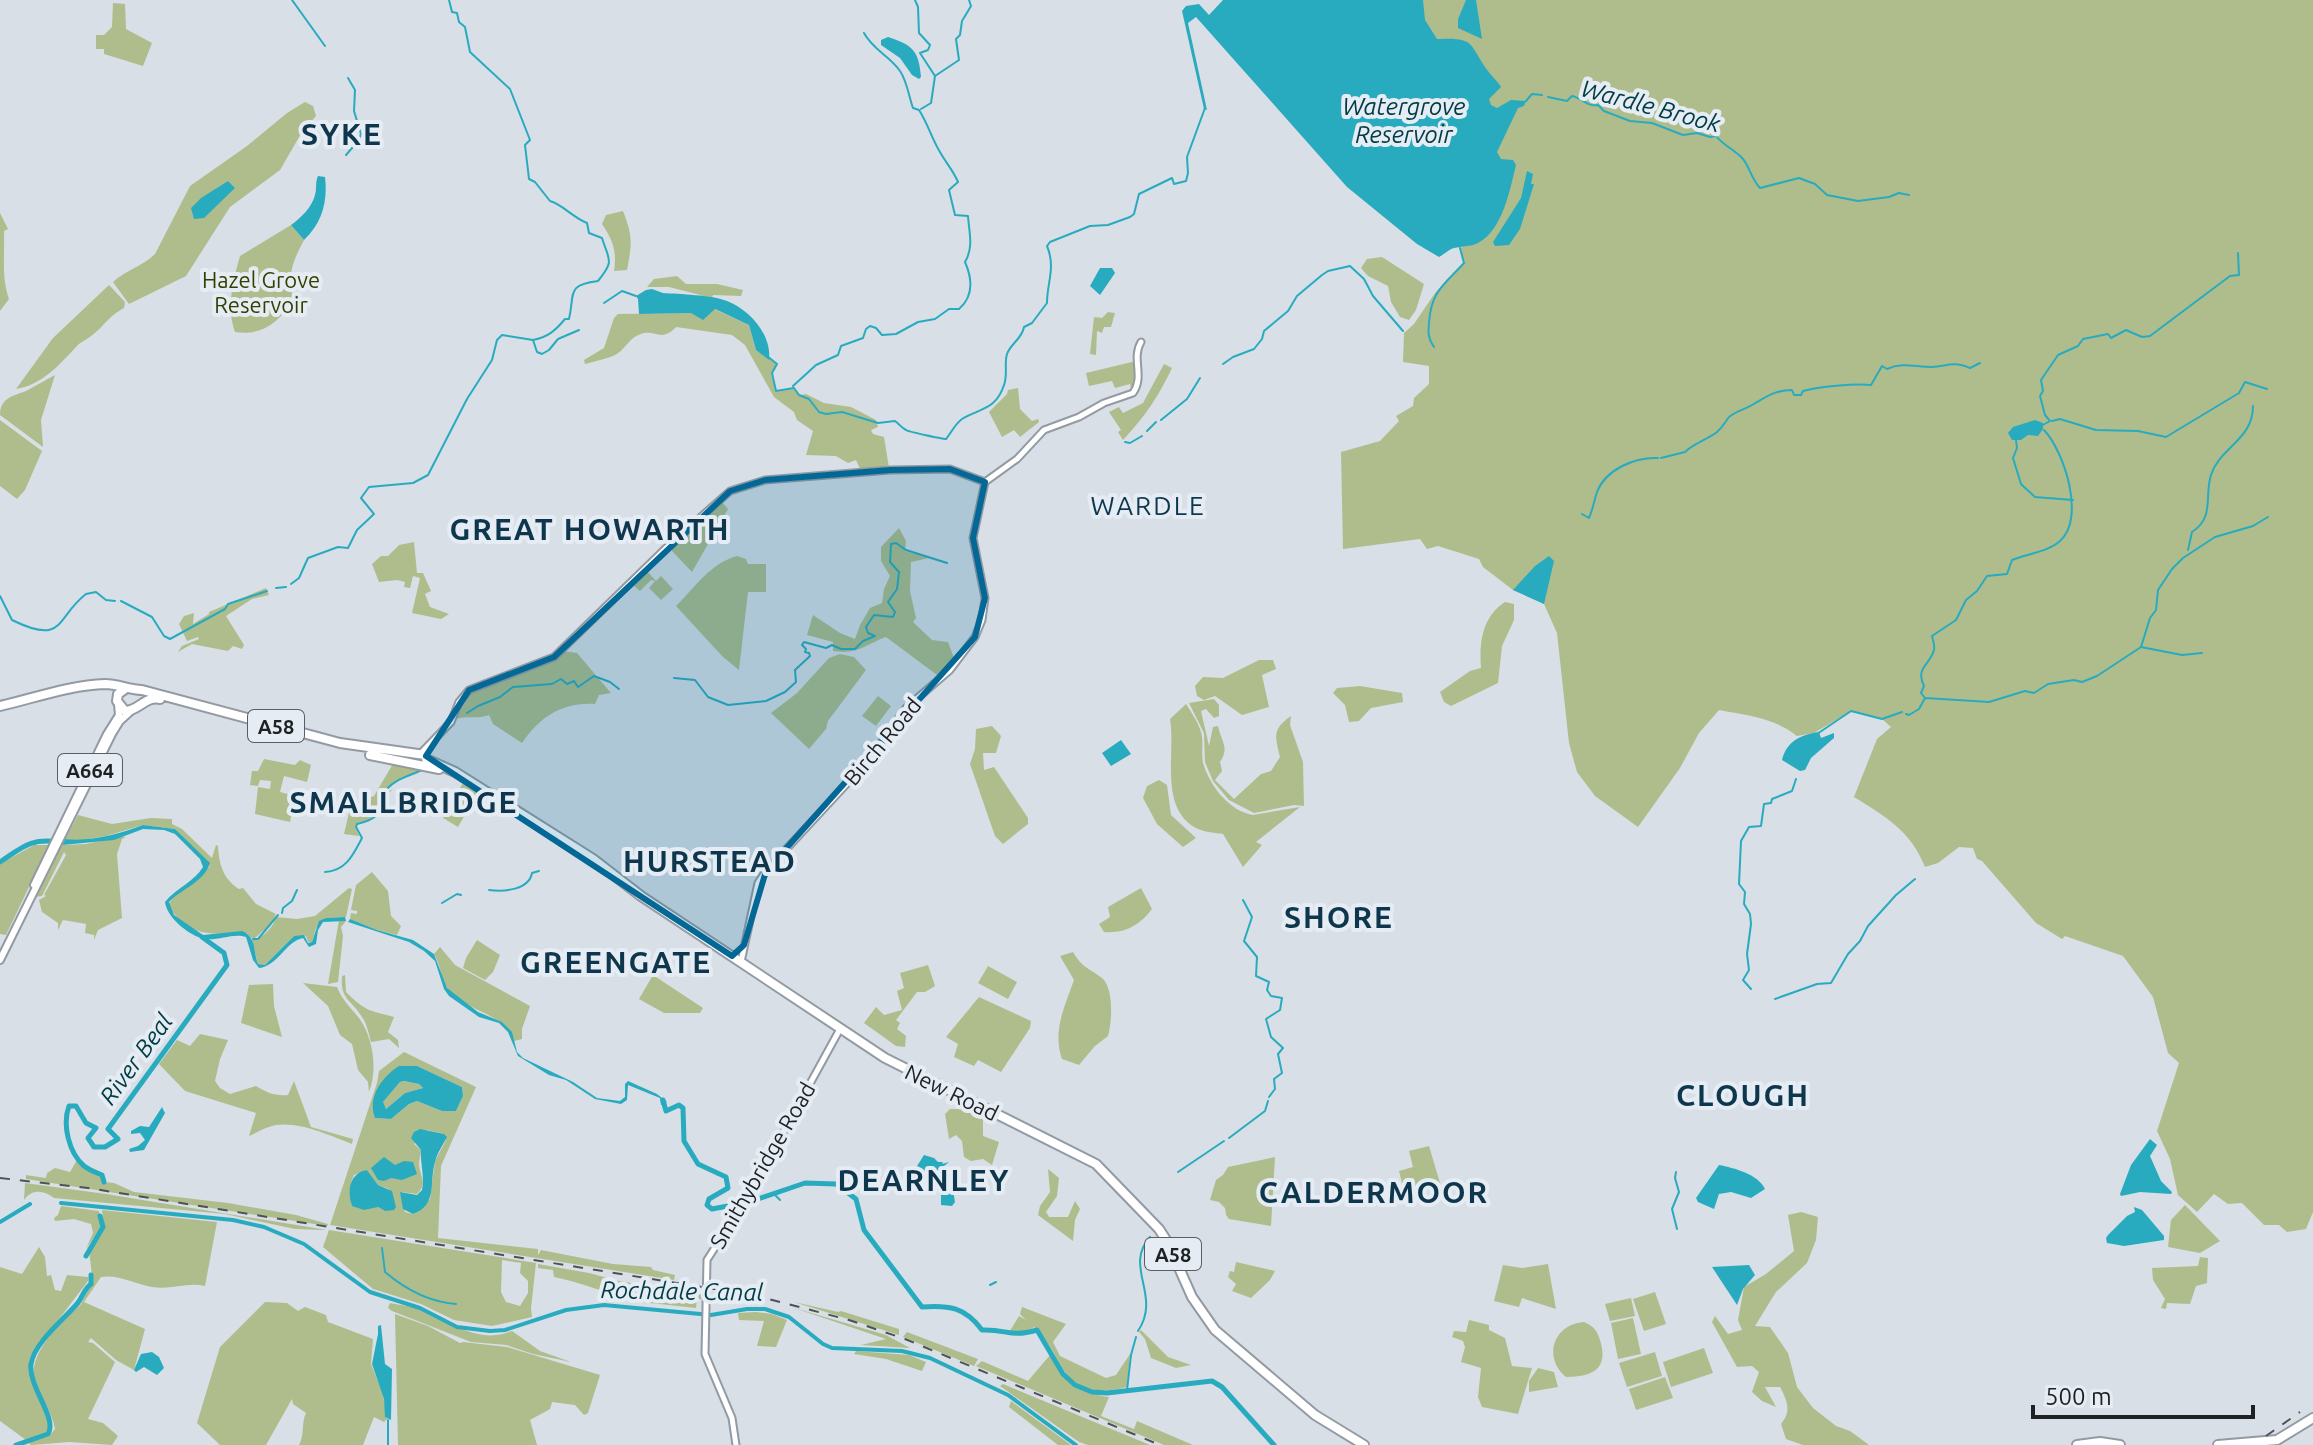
<svg xmlns="http://www.w3.org/2000/svg" width="2313" height="1445" font-family="Ubuntu,sans-serif">
  <style>
    .green { fill: #afbd8c; fill-rule: evenodd }
    .water { fill: #29abbf; fill-rule: evenodd }
    .lines { fill: none; stroke-linecap: round; stroke-linejoin: round }
    .stream { stroke: #29abbf; stroke-width: 2 }
    .canal { stroke: #29abbf; stroke-width: 4 }
    .river { stroke: #29abbf; stroke-width: 5 }
    .secondary-casing { stroke: #949aa2; stroke-width: 9 }
    .primary-casing { stroke: #949aa2; stroke-width: 10 }
    .highway-casing { stroke: #949aa2; stroke-width: 12 }
    .secondary { stroke: #fff; stroke-width: 5 }
    .primary { stroke: #fff; stroke-width: 6 }
    .highway { stroke: #fff; stroke-width: 8 }
    .rail { stroke: #4e5256; stroke-width: 2; stroke-dasharray: 10 10; stroke-linecap: butt }
    .marked { fill: #046897; fill-opacity: 0.2; stroke: #046897; stroke-width: 6; stroke-linejoin: round }
    .labels { text-anchor: middle; dominant-baseline: central; stroke-width: 8; stroke-linejoin: round; paint-order: stroke }
    .shield { fill: #e6ecf4; stroke: #5a5e62; stroke-width: 2 }
    .shield-label { font-size: 20px; font-weight: bold; fill: #1e2124 }
    .park-label { font-size: 22px; fill: #344000; stroke: #e6ecf4 }
    .street-label { font-size: 22px; fill: #1e2124; stroke: #e6ecf4 }
    .water-label { font-size: 24px; font-style: italic; fill: #013c44; stroke: #e6ecf4 }
    .quarter-label { font-size: 26px; letter-spacing: 2px; fill: #0e374e; stroke: #e6ecf4 }
    .district-label { font-size: 30px; font-weight: bold; letter-spacing: 2px; fill: #0e374e; stroke: #e6ecf4 }
  </style>
  <rect width="100%" height="100%" fill="#d8dfe7"/>
  <path class="green" d="M1412,0H2313V1212L2306,1229L2287,1232L2279,1225H2264L2242,1203L2228,1204L2214,1194L2197,1212L2178,1195L2170,1159L2157,1131L2179,1063L2168,1053L2153,997L2123,956L2065,936L2062,939L2036,923L1982,861L1977,859L1973,848L1959,847L1938,863L1925,867C1911,831 1885,816 1854,797L1877,739L1891,727L1882,719L1851,711L1814,733L1797,736C1775,718 1746,715 1719,710L1699,733L1680,768L1638,827L1595,796L1577,772L1569,743L1557,633L1544,604L1513,590L1483,567L1479,559L1438,546L1427,549L1420,539L1343,549L1341,452L1380,441L1399,421L1396,416L1413,406L1414,398L1429,384V366L1403,362L1404,333L1414,324L1435,293L1464,264L1461,248L1477,222Z
    M113,3L125,4L126,29L152,43L143,66L104,54V49H96V35H104L112,27Z
    M305,102L313,106L316,116L302,132L280,170L230,207L186,276L129,304L113,282C126,270 143,266 155,254L190,186L247,146L287,113Z
    M623,211C633,236 632,244 627,270L614,271C617,252 613,240 602,224L606,215Z
    M0,213L8,229L4,231C5,253 1,276 9,299L0,311Z
    M291,225L304,240C291,265 288,274 293,301C277,323 263,336 235,332C226,308 233,281 240,256Z
    M1382,257L1424,284L1416,310L1409,320L1400,317L1391,302L1388,286L1368,276L1361,268L1367,259Z
    M677,276L686,284H717L743,290L741,296L713,295L712,298L669,287H647L654,279Z
    M109,285L125,302L124,308C107,317 105,326 91,336C86,340 80,342 76,347C59,365 42,385 16,389L53,338Z
    M714,309L749,325L756,350L774,362L776,365L771,374L776,392L793,389L800,395L806,394L824,403L851,407L876,420L878,427L871,430L873,434L884,437L889,468L860,469L856,460L848,463L836,456L806,455L813,431L797,420L794,412L774,397L745,345L732,335L676,327C661,343 655,329 641,334C630,337 626,348 617,354C608,359 595,361 585,364L584,360L604,348L614,318L618,314L691,313Z
    M1108,312L1115,313L1111,327H1104L1102,333L1097,331L1096,355L1090,354L1094,317L1102,318Z
    M1136,361V384L1132,391L1130,384L1115,388L1112,381L1089,386L1086,373Z
    M1164,364L1172,368C1157,399 1146,415 1123,440L1118,432L1121,430L1109,412L1119,407L1123,413L1143,403Z
    M55,375L41,420L43,447L0,415C0,398 13,396 26,391C36,386 45,380 55,375Z
    M1018,388L1020,409L1032,421L1038,419L1039,422L1020,437L1014,430L1002,437L989,412L1007,394L1008,390Z
    M0,420L42,451L25,490L17,499L0,486Z
    M720,500L728,509L692,572L672,551V547Z
    M899,528L906,541L905,551L929,558L911,562L910,591L916,618L913,622L932,640L948,642L955,661L937,675L886,637C864,645 858,655 833,651V642L807,635L813,615L840,633L855,639L860,625L870,608L882,603L884,589L890,576L881,561V547Z
    M414,542L417,573H423L431,591L425,594L430,607L449,614L441,619L412,613L420,578L413,576L410,588L404,587L405,582L397,580L379,582L372,564L381,556H388L399,545Z
    M737,556L746,559L748,564H766V592H748L739,670L723,657L676,606C695,587 711,563 737,556Z
    M647,571L656,581L661,576L673,589L661,600L649,588L655,581L651,580L640,591L632,584Z
    M266,588L269,595L252,599L226,616L244,645L242,649L233,646L228,651L192,644L178,652L182,646L199,639L198,637L187,641L179,624L184,616L194,613L193,624L209,614V612Z
    M1505,602L1514,604V620L1502,646L1498,683L1451,706L1444,702L1440,692L1470,671L1481,668C1479,643 1482,617 1505,602Z
    M562,651L577,653L611,693L599,695L595,704C562,702 540,717 522,743L493,724L489,715C476,720 465,714 452,721L460,703L469,691Z
    M840,654L854,657L866,670L828,721L826,729L809,749L771,713L797,693L829,658Z
    M1259,660H1273L1276,669L1262,675L1269,707L1242,715L1215,696L1204,700L1197,696L1195,686L1203,677L1223,678Z
    M1360,686L1402,693L1403,702L1371,708L1359,721L1349,722L1345,705L1333,693L1337,688Z
    M878,696L891,706L876,726L862,716Z
    M1214,699L1219,705V716L1214,718L1206,709L1201,711L1209,746L1213,727L1218,726C1221,741 1230,748 1220,762L1222,771L1215,780L1234,799L1261,774L1271,771L1280,757C1275,736 1272,729 1291,716L1290,725L1303,762L1304,806L1294,805L1254,813L1229,800L1213,781L1205,762L1204,733L1189,703Z
    M1186,704C1191,712 1198,722 1201,732C1204,742 1201,753 1203,763C1210,786 1229,811 1253,815L1300,807L1256,842L1262,845L1243,867L1223,834C1215,833 1205,832 1198,829C1158,810 1176,753 1170,719Z
    M992,726L1001,736L996,753H983L984,770L994,767L1028,818V824L1003,844L995,836L970,764L975,749L976,729Z
    M264,759L295,765L300,760L311,765L307,782L284,776L280,792L295,796L290,822L255,814L258,787L270,789L271,781L260,780L258,786L250,785L252,771H258Z
    M394,762L422,769C407,777 394,780 384,794L393,789L387,795L379,816L380,810L370,819L357,823L355,827L359,836L344,834L351,804L374,796Z
    M1159,780L1167,785L1171,815L1196,838L1183,847L1157,824L1143,798L1147,786Z
    M464,781L479,790L458,827L443,818Z
    M78,815L112,824L151,818L172,819V824L182,829L212,858L216,845L218,846C219,864 223,879 239,889L243,888L256,904L276,914L272,923L255,938H251L247,933C214,934 188,939 168,905C178,889 196,881 210,866L175,829L143,825L106,836L77,841L65,839Z
    M119,837H126L122,839L117,854L122,918L98,930L94,940V935L85,933L86,924L63,920L58,930V923L42,912L39,900L46,896L44,895L66,855L64,852L42,896L35,897L62,845L86,844Z
    M34,845H49L6,935L0,934V864Z
    M372,872L388,891L391,916L401,926L397,935L377,930L350,919L351,913L357,914V911L351,910L356,885Z
    M349,888L352,889L346,917L326,918L316,928L312,942H308L306,936H294L265,965L258,964L252,940C263,938 273,928 276,917L297,919L315,916Z
    M1141,888L1152,909C1140,925 1125,934 1104,932L1099,924L1110,917L1108,907Z
    M339,920L346,921L341,927L343,936L338,982L328,984Z
    M477,940L500,955L493,972L485,980L463,968L466,958Z
    M440,947L455,965L530,1006L522,1029V1039L514,1041C506,1015 472,1012 453,995C441,985 442,967 434,954Z
    M1073,952C1083,969 1088,967 1102,978C1114,988 1112,1022 1108,1036L1095,1046L1079,1065L1062,1059C1052,1031 1065,1006 1074,980L1060,956Z
    M928,965L935,986L925,992H917L896,1020L900,1023L897,1029L906,1036L905,1047L896,1046L864,1023L876,1007L884,1015L902,1010L897,991L904,988L900,973Z
    M988,966L1017,982L1008,999L978,983Z
    M345,975L346,992C366,1012 369,1010 394,1017L388,1032L398,1040L399,1048L389,1039L371,1042C369,1034 367,1024 362,1017C351,999 340,1000 342,976Z
    M653,975L703,1008L700,1013H664L639,999Z
    M303,983L337,987C342,1000 350,1007 359,1018C373,1037 378,1070 369,1092L368,1082L358,1070L352,1044L340,1035L328,1006Z
    M273,984L274,1006L282,1037L241,1023L249,985Z
    M979,997L1031,1021L1030,1028L1001,1072L978,1060L974,1066L954,1057L958,1044L946,1037Z
    M200,1034L228,1040L220,1059L215,1081L220,1088L230,1094L256,1086C268,1093 274,1096 288,1095L294,1081L311,1127L353,1139L352,1144C328,1135 291,1117 266,1128C260,1130 255,1134 249,1136L256,1113L185,1091L159,1064L177,1040L190,1046Z
    M404,1052L476,1087L441,1166L438,1238L538,1249V1255L541,1250L613,1264L651,1267L653,1270L675,1275L674,1280L330,1225L377,1083L379,1071ZM399,1066H417L462,1087L463,1096L456,1111H442L417,1101L409,1104L391,1119L375,1118ZM427,1130L444,1134L446,1140L435,1161L430,1199L418,1212L413,1214L405,1212L401,1192L417,1194C428,1183 420,1177 419,1164C419,1159 421,1155 421,1150L414,1144ZM367,1170L378,1185L389,1189L385,1211L378,1207L353,1206L351,1204V1182L354,1175Z
    M404,1081L419,1084L423,1088L405,1093L386,1109L382,1103L400,1082Z
    M964,1104L976,1110L975,1117L983,1119V1136L999,1142L992,1165L983,1159L971,1161L964,1157L962,1141L956,1135L949,1139L945,1114L950,1109H961Z
    M1429,1146L1440,1183L1406,1198L1399,1171L1413,1167L1409,1151Z
    M1275,1157L1271,1226L1229,1219L1226,1215L1225,1208L1219,1202L1210,1200L1216,1180L1223,1175L1228,1167Z
    M77,1160L85,1169L101,1176L103,1182L114,1183L134,1192L228,1203L296,1215L328,1224L327,1226L26,1179V1175L46,1178L47,1173L55,1168L70,1172Z
    M1048,1169L1059,1178L1057,1196L1046,1212L1049,1217H1068L1075,1201L1080,1209L1075,1220L1073,1241L1038,1215L1040,1206L1050,1192Z
    M25,1183L106,1194L327,1230L295,1229L225,1214L54,1198C43,1190 32,1189 24,1200Z
    M2185,1205L2220,1241L2200,1253L2168,1247L2171,1220Z
    M61,1206L99,1211L101,1227L86,1249L93,1233L91,1224L74,1219L55,1221L54,1218L58,1215Z
    M102,1210L217,1222L205,1286C188,1282 170,1290 152,1287C135,1284 118,1274 101,1277L84,1302L145,1329L134,1370L116,1360L91,1338L88,1342L93,1343L115,1362L88,1419L103,1423L118,1436L112,1445L69,1442L31,1445L28,1442L49,1436L55,1429C52,1410 38,1395 34,1376C31,1357 50,1335 62,1321C67,1315 77,1310 81,1304C84,1299 86,1291 93,1284L89,1250L104,1227Z
    M1801,1212L1818,1217L1816,1240L1807,1263L1776,1292L1755,1326L1770,1327L1788,1353L1797,1387L1813,1408L1836,1426L1850,1431L1869,1445H1803L1786,1439L1781,1424C1792,1411 1787,1400 1780,1387H1765L1776,1407L1762,1401L1752,1392L1759,1372L1752,1366L1737,1367L1712,1322L1715,1316L1728,1334L1742,1330L1738,1320L1744,1287L1766,1274L1794,1251L1788,1215Z
    M329,1230L536,1263L531,1308L532,1317L492,1326L454,1320L421,1304L373,1289L323,1247ZM502,1260L521,1263L520,1273L528,1281V1293L520,1306L506,1302L501,1292Z
    M39,1247L45,1257L47,1276L51,1275L55,1290L61,1291L67,1275L88,1277V1281L30,1357C24,1387 54,1414 48,1433L26,1440L0,1421V1267L22,1274Z
    M2200,1257L2208,1258L2207,1283L2196,1286L2190,1304L2167,1303L2166,1309L2161,1308L2165,1299L2153,1280L2152,1268L2198,1266Z
    M1236,1262L1275,1271L1270,1280L1251,1298L1232,1291L1236,1284L1228,1277L1230,1271L1234,1272Z
    M538,1264L589,1273L619,1281L705,1295L704,1299H697L696,1308L632,1301L630,1298C603,1293 581,1282 554,1277L553,1270L538,1268Z
    M1548,1264L1556,1309L1522,1298L1519,1307L1494,1301L1503,1265L1522,1268Z
    M1655,1292L1666,1324L1644,1331L1633,1299Z
    M1631,1298L1635,1316L1610,1321L1605,1304Z
    M265,1302L287,1303L298,1311L305,1307L326,1315L328,1322L373,1339L371,1364L383,1394L387,1419L384,1422L374,1417L363,1445H299C305,1434 301,1423 306,1413L293,1404L292,1399L266,1445H220L197,1423L220,1347Z
    M794,1302L838,1312L841,1311L899,1329V1335Z
    M390,1303C400,1305 411,1306 421,1310C449,1322 480,1345 512,1331L540,1351L571,1362L533,1354L506,1345L471,1342L392,1311L388,1308Z
    M791,1307L886,1335L910,1348L861,1345L886,1339Z
    M1022,1307L1066,1324L1053,1342L1060,1356L1106,1378L1116,1375L1130,1354L1127,1387C1058,1404 1068,1358 1034,1327L1025,1334H1008L1019,1316L1026,1320L1020,1314Z
    M756,1312L772,1314L787,1320L776,1347L757,1346L764,1321L739,1320L738,1313Z
    M395,1314L428,1326L460,1343L463,1342L507,1347L600,1375L588,1413L584,1415L575,1405L552,1402L550,1409L530,1420L537,1445H398Z
    M1633,1318L1641,1354L1618,1359L1611,1323Z
    M1469,1320L1489,1325V1330L1505,1338L1512,1366L1532,1368L1518,1414L1482,1407L1478,1397L1481,1368L1461,1362L1465,1347L1463,1341L1452,1337L1454,1331L1466,1332Z
    M1584,1322C1593,1326 1597,1330 1600,1340C1609,1369 1593,1377 1566,1377C1542,1357 1554,1324 1584,1322Z
    M1141,1330L1168,1357L1191,1365L1176,1368L1151,1358L1145,1339L1139,1332Z
    M907,1332L978,1359L974,1366L903,1337Z
    M1704,1348L1713,1373L1671,1387L1663,1362Z
    M856,1351L909,1355L926,1362L922,1371L886,1359L854,1354Z
    M1655,1352L1662,1376L1627,1387L1619,1363Z
    M1050,1355C1064,1381 1079,1393 1109,1397L1101,1416L1134,1429L1137,1421L1193,1445H1164L976,1366L982,1361L1028,1381Z
    M1538,1368L1554,1372L1558,1387L1529,1392V1381Z
    M1665,1377L1673,1398L1636,1410L1629,1389Z
    M1003,1384L1150,1445H1088L1079,1442L1000,1386Z
    M1011,1401L1071,1445H1058L1009,1407Z"/>
  <path class="water" d="M1223,0H1423L1425,20L1437,39C1477,37 1468,44 1488,71C1492,77 1497,80 1501,87L1489,99L1491,105L1497,108L1511,100L1526,101L1524,106L1518,108L1497,152L1501,159L1513,160L1516,165C1510,189 1503,230 1478,243C1470,247 1462,246 1454,248C1449,249 1445,254 1439,257L1417,244L1347,187L1196,17L1188,23L1207,110L1204,109L1182,11L1186,6L1199,4L1209,15Z
    M1466,0H1476L1482,39L1458,28V19Z
    M888,37C913,45 919,51 921,77L919,79L912,75L900,58L881,45V40Z
    M1527,171L1533,174L1531,184H1534L1520,229L1509,245L1495,246L1493,242L1521,198Z
    M318,176L325,177C328,202 322,223 304,240L291,225C301,218 312,207 315,195C317,188 315,182 318,176Z
    M228,181L235,188L204,218L194,219L191,208L201,198Z
    M1100,268H1112L1115,273L1100,295L1090,286Z
    M652,289L663,293C679,294 712,295 727,301C750,310 772,335 769,360L756,350L749,325L715,309L703,320L691,313L639,314L638,299L636,296L646,290Z
    M2035,420L2043,423V429L2038,436L2028,435L2021,440H2012L2008,433L2013,427Z
    M1549,556L1554,561L1544,604L1513,590L1535,566Z
    M1819,732L1821,738L1834,733V738L1811,758L1805,770L1800,771L1782,760C1787,741 1800,735 1819,732Z
    M1121,740L1131,754L1111,766L1102,753Z
    M143,825L175,829L210,863C204,882 183,888 169,902L174,915L203,935L242,931C257,937 253,952 258,964L265,965L294,936L304,935L308,943L312,942L319,921L326,918L345,917L346,921L323,922L318,930L316,944L309,947L303,938C285,942 278,966 259,968L253,960L246,937C232,932 215,943 201,938C186,933 167,917 165,902C176,888 194,882 203,867L200,859L175,834L164,830L143,829L114,840L62,845L65,839C89,842 120,834 143,825Z
    M350,919L377,930L413,940L434,954L447,988L478,1012L502,1022L512,1032L517,1052L523,1058L573,1082L597,1098L620,1101L625,1097V1084L628,1081L657,1094L667,1102L661,1105L660,1098L628,1085L627,1100L621,1104L595,1099L566,1080L549,1075L518,1056L508,1032L499,1023L479,1017L449,996L444,989L435,961L424,951L409,942L348,922Z
    M399,1066H417L462,1087L463,1096L456,1111H442L417,1101L409,1104L391,1119L375,1118C367,1097 382,1077 399,1066ZM404,1081L419,1084L423,1088L405,1093L386,1109L383,1102L400,1082Z
    M162,1107L165,1113L144,1150L130,1152L129,1149L138,1146L145,1140L140,1133L131,1134V1131L140,1126L149,1127Z
    M420,1129L444,1134L447,1137C443,1145 437,1153 435,1162C429,1182 438,1205 413,1214L403,1209L400,1192L417,1195L422,1190C425,1177 420,1164 421,1150L411,1138L414,1132Z
    M2150,1139L2157,1145L2150,1156L2161,1181L2172,1192L2171,1194L2140,1192L2121,1196L2120,1194L2131,1165Z
    M924,1155L934,1158L938,1162H943L942,1164L949,1162L939,1170L948,1178L947,1187L953,1190L955,1202L952,1206L941,1205V1192L931,1179L910,1182L914,1177L905,1171L912,1174Z
    M384,1157L395,1165L404,1161L413,1162L417,1174L402,1180L391,1178L384,1181L378,1180L371,1168Z
    M1719,1165C1734,1168 1758,1174 1765,1189L1751,1198L1731,1192L1719,1194L1714,1209L1698,1202L1696,1198Z
    M367,1170L378,1185L392,1191L396,1207L394,1210L385,1211L378,1207L364,1210L352,1206C347,1191 349,1173 367,1170Z
    M2134,1207L2142,1210L2164,1236V1240L2124,1246L2107,1243L2106,1238L2108,1235L2127,1216L2135,1212Z
    M1749,1265L1755,1275L1743,1289L1737,1305L1712,1267Z
    M381,1325L385,1364L392,1369L391,1420L385,1417L384,1399L372,1364L378,1334V1326Z
    M152,1352L159,1357L164,1368L157,1375L144,1367L136,1372L134,1370L141,1354Z"/>
  <g class="lines">
    <path class="stream" d="M292,0L325,46
      M449,0L452,12L457,13L459,22L465,27L470,52L510,89L530,140L525,145L529,179L535,182L550,201C562,204 572,217 587,223L589,233L602,238C609,261 615,260 598,281C566,285 575,293 569,319H565C555,331 548,337 533,340
      M915,0L918,7L919,33L930,45L928,50L920,53L935,76L931,103L921,109
      M935,76L959,60L956,39L960,35L962,21L971,6L969,0
      M1548,97L1567,101L1572,96C1582,98 1587,107 1598,105L1604,111L1630,121L1652,123L1683,135L1697,133L1710,137L1716,136C1724,146 1735,150 1743,159C1749,166 1752,180 1760,188L1799,178L1815,184L1827,195L1858,201L1889,197L1899,193L1909,195
      M1526,101L1532,94L1542,95
      M346,155L359,140L361,134L354,111L355,90L348,78
      M604,303L622,291L636,296
      M1434,347C1428,338 1428,333 1429,323C1431,291 1444,285 1464,263L1460,248
      M767,356L777,364L772,373L776,391L794,388L799,395L809,399L819,412L826,414L842,412L878,423L895,421C899,424 902,428 906,430C909,432 943,439 946,439C951,433 955,424 962,419C980,408 996,410 1004,385C1008,375 1004,363 1007,354C1011,343 1022,339 1024,327L1032,323L1047,303C1047,282 1056,268 1047,246L1050,242L1090,226L1108,225L1130,217L1134,214L1139,194L1172,178L1174,184L1186,181L1188,173L1187,157L1205,108
      M1223,364L1233,357L1254,349L1262,339L1264,331L1288,311L1297,296L1322,275L1328,271L1350,266L1364,279L1373,296L1403,331
      M793,386L816,365L838,355L841,346L863,338L866,329L870,326L876,328L882,335L896,334L918,322L935,319L949,309H959C974,296 972,278 965,262C974,247 969,232 968,216L955,215L949,190L958,182C953,170 946,163 940,152C932,139 928,124 919,110L913,108C909,97 907,81 900,71C890,56 873,50 864,33
      M1161,420L1187,399L1200,378
      M2052,421L2060,419L2096,430L2138,431L2166,437L2239,393L2245,382L2267,389
      M2041,426L2050,421L2045,415L2040,396L2043,391L2041,380L2058,355L2078,346L2083,339L2108,334L2111,338L2126,330L2142,337L2150,336L2230,276L2239,275L2238,253
      M1147,431L1156,422
      M2016,440L2017,448L2013,458L2021,484L2035,497L2073,500
      M1125,442L1130,443L1142,436
      M1661,458L1685,452C1693,444 1708,439 1717,432C1723,427 1725,422 1729,417C1736,411 1744,410 1752,405C1766,397 1775,390 1792,390L1794,395H1801L1803,391C1818,387 1854,383 1871,385L1882,366L1887,369C1902,362 1915,367 1932,367C1948,366 1952,361 1970,368L1980,363
      M1582,514L1589,518C1593,509 1594,501 1597,492C1606,469 1635,457 1658,458
      M2188,550L2192,532C2215,517 2204,497 2211,475C2220,447 2253,440 2253,406
      M291,584L299,578L308,558L338,547L348,548L357,530L374,514L361,498L369,487L413,483L428,475L467,399L492,360L497,340L502,335L533,340L537,352L542,354L549,350L558,339L579,330
      M276,588L286,587
      M0,596L12,620C65,646 55,618 86,594L96,592L106,600L115,601
      M121,601L152,617L164,636L170,639L225,609L228,604L267,591
      M2141,647L2182,655L2202,653
      M674,678L695,680L708,697L728,705L766,701L785,692L796,682L795,670L810,656L809,653L805,652L806,649L802,645L804,642L826,648L832,645L841,649H855L863,641L875,636L868,633L866,627L874,615L893,617L895,612L888,602L897,589L899,572L890,562L891,544L896,543L906,550L947,563
      M1925,698L1989,702L2025,691L2034,693L2048,684L2074,680L2082,682L2097,676L2141,647L2150,618L2156,610L2158,590L2172,569L2183,558L2215,537L2253,526L2268,517
      M467,713L478,706L500,697L513,687L552,684L561,679L567,684L574,681L578,687L594,676L610,682L619,689
      M1906,714L1909,715L1919,709L1925,698L1921,693L1924,686C1915,668 1930,665 1934,650C1935,645 1933,640 1932,636L1956,620L1966,600L1977,591L1987,576L2007,574L2012,560C2026,554 2048,552 2060,541C2086,518 2064,451 2044,430
      M1817,734L1851,711L1882,719L1902,712
      M325,872C346,871 353,855 362,838L356,827L357,824C385,817 374,813 384,794C390,780 410,776 422,770
      M489,890C504,892 529,890 532,873L539,871
      M1243,900L1252,917L1244,941L1257,957L1256,976L1269,982L1267,990L1271,996L1282,998L1280,1010L1266,1019L1271,1037L1283,1048L1278,1054L1282,1073L1274,1079L1275,1089L1269,1097
      M442,903L457,894L461,895
      M282,913L283,908L292,901L297,890
      M253,939H258L278,915
      M1751,989L1743,980L1749,970L1747,954L1751,924L1750,914L1744,904L1745,892L1739,884L1741,841L1749,827L1761,826L1764,804L1771,803L1772,799L1792,791L1796,779
      M1775,999L1817,984L1831,983L1848,954L1860,941L1868,926L1896,895L1915,879
      M1229,1138L1265,1111L1268,1101
      M1178,1172L1224,1141
      M1676,1172L1675,1178L1679,1192L1672,1209L1677,1229
      M773,1193L780,1200
      M382,1248L385,1272C405,1289 430,1302 456,1304
      M990,1285L996,1282
      M1138,1331C1162,1295 1123,1267 1150,1237
      M1127,1390L1131,1355L1136,1337
      M388,1420V1445"/>
    <path class="canal" d="M61,1203L233,1220L264,1227L304,1244L370,1292L420,1308L457,1327L490,1331L505,1330L566,1310L604,1305L711,1315L747,1309H765L789,1317L823,1344L832,1348L902,1351L930,1358L1008,1395L1076,1445
      M0,1222L30,1204"/>
    <path class="river" d="M0,862C23,847 30,838 59,842
      M663,1100L666,1111L679,1105L683,1108L684,1141L698,1164L726,1177L728,1188L709,1199L707,1205L712,1209L749,1202L805,1183L836,1184L856,1199L864,1230L922,1307C949,1305 965,1307 982,1330C1008,1329 1009,1338 1037,1330L1063,1374L1075,1385L1092,1392L1107,1393L1212,1381L1222,1387L1274,1445
      M104,1182L102,1175C97,1173 89,1170 84,1166C69,1153 62,1125 69,1106H76L86,1123L96,1128L88,1138L94,1147H105L118,1139L108,1129L227,965L224,953L202,937
      M86,1256L103,1227L100,1216
      M16,1445L48,1434C58,1418 28,1387 31,1364C34,1343 64,1319 77,1304C83,1297 83,1290 91,1284V1275"/>
    <defs>
      <path id="secondary" d="M985,482L1017,459L1044,430L1079,417L1104,403L1133,393C1145,376 1131,359 1141,342
        M421,753L451,722L459,702L469,690L554,657L666,548L730,491L765,480L890,470L950,469L985,482
        M741,962L758,883L766,871L867,762L906,708L950,670L975,637L982,620L985,598L973,538L985,482
        M736,1445L732,1418L705,1354L707,1260L750,1193L840,1029"/>
      <path id="primary" d="M34,885L107,734L119,715L118,704
        M0,960L112,734L120,721L131,711"/>
      <path id="highway" d="M125,689L118,694L117,701L125,711C139,711 144,696 160,699
        M0,706C35,698 70,685 105,684C118,684 130,690 142,690L340,743L425,755L426,759L455,772L593,859L641,896L885,1058L1096,1164L1159,1229L1168,1243L1192,1297L1215,1330L1315,1415L1364,1445
        M370,755L439,769
        M2077,1445L2100,1442L2120,1445
        M2218,1445L2277,1440L2313,1418"/>
    </defs>
    <use href="#secondary" class="secondary-casing"/>
    <use href="#primary" class="primary-casing"/>
    <use href="#highway" class="highway-casing"/>
    <use href="#secondary" class="secondary"/>
    <use href="#primary" class="primary"/>
    <use href="#highway" class="highway"/>
    <path class="rail" d="M0,1178L88,1188L757,1296L849,1320L905,1339L1160,1445
      M2266,1436L2300,1412"/>
  </g>
  <path class="marked" d="M950,469L985,482L973,538L985,598L975,637L766,871L744,945L732,956L426,756L469,690L554,657L730,491L765,480L890,470Z"/>
  <g class="labels">
    <g class="shield">
      <rect x="248" y="710" width="56" height="32" rx="6"/>
      <rect x="58" y="754" width="64" height="32" rx="6"/>
      <rect x="1145" y="1238" width="56" height="32" rx="6"/>
    </g>
    <g class="shield-label">
      <text x="276" y="726">A58</text>
      <text x="90" y="770">A664</text>
      <text x="1173" y="1254">A58</text>
    </g>
    <g class="park-label">
      <text x="261" y="279">Hazel Grove<tspan x="261" dy="25">Reservoir</tspan></text>
    </g>
    <g class="street-label">
      <text transform="translate(882 741) rotate(-50)">Birch Road</text>
      <text transform="translate(952 1092) rotate(26)">New Road</text>
      <text transform="translate(762 1165) rotate(-60)">Smithybridge Road</text>
    </g>
    <g class="water-label">
      <text x="1404" y="106">Watergrove<tspan x="1404" dy="28">Reservoir</tspan></text>
      <text transform="translate(1651 106) rotate(15)">Wardle Brook</text>
      <text transform="translate(136 1059) rotate(-54)">River Beal</text>
      <text transform="translate(682 1291) rotate(1)">Rochdale Canal</text>
    </g>
    <g class="quarter-label">
      <text x="1148" y="505">WARDLE</text>
    </g>
    <g class="district-label">
      <text x="342" y="134">SYKE</text>
      <text x="590" y="529">GREAT HOWARTH</text>
      <text x="404" y="802">SMALLBRIDGE</text>
      <text x="710" y="861">HURSTEAD</text>
      <text x="1339" y="917">SHORE</text>
      <text x="616" y="962">GREENGATE</text>
      <text x="1743" y="1095">CLOUGH</text>
      <text x="924" y="1180">DEARNLEY</text>
      <text x="1374" y="1192">CALDERMOOR</text>
    </g>
  </g>
  <path d="M2033 1405v12h220v-12" fill="none" stroke="#1e2124" stroke-width="4"/>
  <text x="2045" y="1405" font-size="24" fill="#1e2124" stroke="#e6ecf4" stroke-width="6" paint-order="stroke">500 m</text>
</svg>
